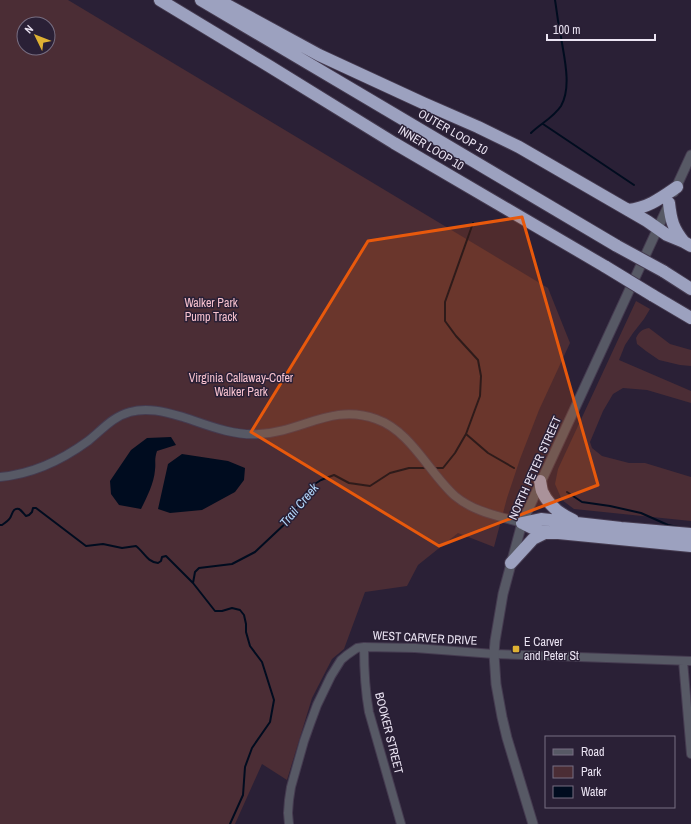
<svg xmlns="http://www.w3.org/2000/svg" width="691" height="824" font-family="'Archivo Narrow',sans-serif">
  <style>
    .green { fill: #4b2d35; fill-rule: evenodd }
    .water { fill: #000c1f }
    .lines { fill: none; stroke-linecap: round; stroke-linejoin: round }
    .stream { stroke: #000c1f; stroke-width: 2 }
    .minor-casing { stroke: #453b50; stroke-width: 10 }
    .tertiary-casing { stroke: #453b50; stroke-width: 11 }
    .motorway-casing { stroke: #453b50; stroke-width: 14 }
    .minor { stroke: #575965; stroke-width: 8 }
    .tertiary { stroke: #575965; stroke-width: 9 }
    .motorway { stroke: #9ca1bf; stroke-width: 12 }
    .motorway-bridge-casing { stroke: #453b50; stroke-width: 14; stroke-linecap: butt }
    .motorway-bridge { stroke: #9ca1bf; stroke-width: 12 }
    .marked { fill: #e8590c; fill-opacity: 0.2; stroke: #e8590c; stroke-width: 3; stroke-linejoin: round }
    .poi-dot { fill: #deb133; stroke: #2a2036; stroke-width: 1.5 }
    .labels { text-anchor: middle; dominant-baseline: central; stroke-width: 3; stroke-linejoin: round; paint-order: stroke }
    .street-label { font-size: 12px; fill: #ebe4f3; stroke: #2a2036 }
    .park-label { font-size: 12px; fill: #f7c2cf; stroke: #2a2036 }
    .poi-label { font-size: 12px; fill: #ebe4f3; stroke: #2a2036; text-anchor: start }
    .water-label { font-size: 13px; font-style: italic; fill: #b2d6fa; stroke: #2a2036 }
  </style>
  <rect width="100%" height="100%" fill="#2a2036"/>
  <path class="green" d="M0,0H68L548,288L570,343L539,410L520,459L507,498L494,547L458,533L418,565L407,586L365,592L344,649L332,659L312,698L287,780L262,764L235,824H0ZM24,24H48V48H24Z
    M636,301L650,309L644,319L633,333L625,345L619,360L691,391V403L647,390L623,388L613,394L603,411L590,442L592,448L602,456L629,463H645L691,477V521L574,509L562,500L555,484L558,469Z
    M649,328L670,344L691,350V366L680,365L659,360L646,351L637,344L636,338C639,332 642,329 649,328Z"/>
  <path class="water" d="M171,437L176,445L157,451C154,460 156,462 155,470C154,483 147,497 141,509L119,505L111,494L110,481L131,450L147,438Z
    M182,454L228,461L245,468L244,480L235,492L202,510L170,513L158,509L168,464Z"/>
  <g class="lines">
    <path class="stream" d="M543,124L634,185
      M531,133C540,124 553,118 561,106C572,87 564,57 561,37C558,24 557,12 555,0
      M466,434L488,453L514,468
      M434,468H443L455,453L466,434L480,396L481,376L478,360L456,336L445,321V302L473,223
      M567,492L582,502L610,506L641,513L668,525L678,527
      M0,525H2C5,523 8,521 10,518C12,515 13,507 19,509C21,510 24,514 26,516L29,515L32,512L33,508H36L86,546L103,544L122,548L136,546C144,552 147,562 158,563L161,561L162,557L166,556L193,583L215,611H222L232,608L240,610L244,615L246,624V632L250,646L262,662L274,700L270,722L252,748L245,767L243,795L230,824
      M193,583L195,572L199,568L232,564L255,552L289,520L305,494L313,485L321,480L334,475L349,483L370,486L390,473L409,468H428"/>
    <defs>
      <path id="minor" d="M0,477C33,474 62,460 88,441C102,430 112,417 130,412C148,407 165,412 183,417C207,425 233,436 259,434C302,432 332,403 376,419C411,431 429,473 455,496C474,512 499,516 522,523
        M364,647C364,669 365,690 369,712L401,824
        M683,661L691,754
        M289,824L288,813L289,800L291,787L304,741L310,724L317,705L331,676L341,660L347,655L357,648L364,647L415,648L494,654L691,661"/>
      <path id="tertiary" d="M674,192L691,155
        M533,824L507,738L502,717L496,684L494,654L495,641L503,594L522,523L669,204"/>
      <path id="motorway" d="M160,0L269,66L394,143L606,267
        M201,0L617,246
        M218,0L319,55L423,103L478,127L519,147L647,221L667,235L684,242L691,246
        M669,203C671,221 673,228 684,242
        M628,210C648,208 661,198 677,187
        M663,271L691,289
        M652,295L691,318
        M540,481C541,485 541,488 542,491C548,505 560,514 573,520
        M522,523L538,531L691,546
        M522,523L541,519L621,528L691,534
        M511,563L533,539L547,532"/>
    </defs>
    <use href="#minor" class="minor-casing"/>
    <use href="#tertiary" class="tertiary-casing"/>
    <use href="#motorway" class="motorway-casing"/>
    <use href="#minor" class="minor"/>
    <use href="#tertiary" class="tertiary"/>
    <use href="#motorway" class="motorway"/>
    <defs>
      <path id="motorway-bridge" d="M617,246L663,271
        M606,267L652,295"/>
    </defs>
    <use href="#motorway-bridge" class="motorway-bridge-casing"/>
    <use href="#motorway-bridge" class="motorway-bridge"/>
  </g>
  <path class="marked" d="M522,217L598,485L439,546L251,432L368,241Z"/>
  <rect class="poi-dot" x="512" y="645" width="8" height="8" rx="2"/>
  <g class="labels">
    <g class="street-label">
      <text transform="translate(453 132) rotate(30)">OUTER LOOP 10</text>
      <text transform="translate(431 148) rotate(31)">INNER LOOP 10</text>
      <text transform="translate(535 468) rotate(-66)">NORTH PETER STREET</text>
      <text transform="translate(425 638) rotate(3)">WEST CARVER DRIVE</text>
      <text transform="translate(389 733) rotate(76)">BOOKER STREET</text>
    </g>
    <g class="park-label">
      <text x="211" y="303">Walker Park<tspan x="211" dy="14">Pump Track</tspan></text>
      <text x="241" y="378">Virginia Callaway-Cofer<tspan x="241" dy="14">Walker Park</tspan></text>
    </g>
    <g class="poi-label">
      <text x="524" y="642">E Carver<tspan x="524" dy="14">and Peter St</tspan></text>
    </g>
    <g class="water-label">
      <text transform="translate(299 505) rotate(-50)">Trail Creek</text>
    </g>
  </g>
  <rect x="545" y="736" width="130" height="72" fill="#2a2036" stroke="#776e82"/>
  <rect x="553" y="749" width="20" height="6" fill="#575965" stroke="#776e82"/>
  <text x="581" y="756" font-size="12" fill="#ebe4f3">Road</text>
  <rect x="553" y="766" width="20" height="12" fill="#4b2d35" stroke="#776e82"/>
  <text x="581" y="776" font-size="12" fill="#ebe4f3">Park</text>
  <rect x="553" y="786" width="20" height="12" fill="#000c1f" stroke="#776e82"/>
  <text x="581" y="796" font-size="12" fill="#ebe4f3">Water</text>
  <g transform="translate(36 36) rotate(313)"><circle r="19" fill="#2a2036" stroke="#776e82"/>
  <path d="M0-3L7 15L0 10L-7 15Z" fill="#deb133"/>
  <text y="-6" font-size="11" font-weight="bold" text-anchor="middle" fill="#ebe4f3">N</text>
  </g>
  <path d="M547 34v6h108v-6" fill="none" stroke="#ebe4f3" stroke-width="2"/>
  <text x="553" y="34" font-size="12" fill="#ebe4f3" stroke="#2a2036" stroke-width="3" paint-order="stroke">100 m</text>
</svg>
